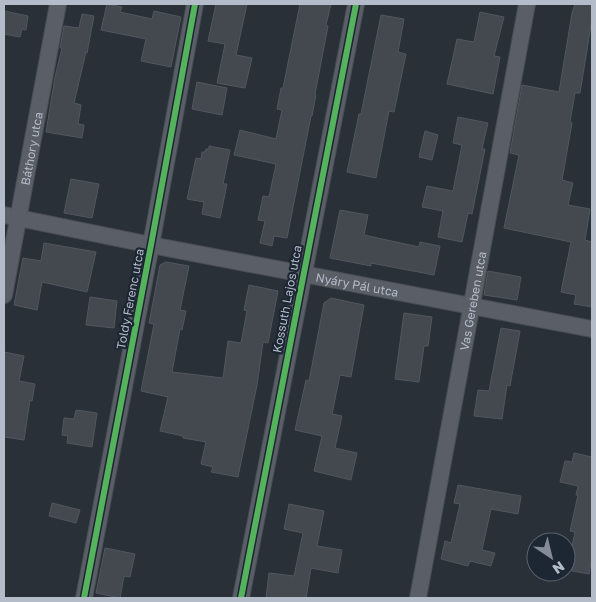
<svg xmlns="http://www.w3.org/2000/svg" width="596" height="602" font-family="'Golos Text',sans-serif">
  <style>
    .building { fill: #444950; stroke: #52575f }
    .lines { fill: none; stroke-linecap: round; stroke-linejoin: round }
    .minor-casing { stroke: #484c53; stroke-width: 18 }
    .minor { stroke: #5a5e66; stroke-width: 16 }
    .cycleway-casing { stroke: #1d2633; stroke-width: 9 }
    .cycleway { stroke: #56b35d; stroke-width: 6 }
    .labels { text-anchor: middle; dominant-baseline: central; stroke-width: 4.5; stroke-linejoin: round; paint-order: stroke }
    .street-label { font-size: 12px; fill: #b4bcc9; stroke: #1d2633 }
  </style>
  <rect width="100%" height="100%" fill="#2a3038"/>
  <path class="building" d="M107,4L122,7L120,12L152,19L154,11L181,17L171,67L141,61L146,39L101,30Z
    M216,4H247L236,55L252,58L245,88L217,83L225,44L208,41Z
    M300,4H331L326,25L328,26L315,94L316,95L312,116H311L287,238L274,236L272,246L260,243L265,221L258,220L263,196L269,197L276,164L234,155L240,130L276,139L282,110L277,109L281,88H283Z
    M575,4H592V19L580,93H575L570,122L572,123L562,180L573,183L568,205L590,209L585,240L592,242V307L574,304L576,295L561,292L571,242L504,228L519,155L510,153L522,85L559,92L572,13Z
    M4,11L28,16L26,30L22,29L20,37L4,34Z
    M480,12L504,17L494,56L500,57L493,94L447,84L457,39L474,42Z
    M82,14L94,16L87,53L86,52L74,103L81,105L78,124L84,125L82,138L46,132L55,77L62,48H60L64,26L79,28Z
    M381,15L404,19L398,52L406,54L394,112L389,111L376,178L347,172L359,114H361Z
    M197,82L227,88L222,115L192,109Z
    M458,117L488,123L482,149H485L472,214L468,213L462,242L438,237L443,211L422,207L427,186L453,191L462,145L453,143Z
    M425,131L438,135L432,160L419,157Z
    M209,146L230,150L223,184H227L220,218L202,214L204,202L187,199L196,158L201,159L202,152H205L206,149H209Z
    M71,179L99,184L92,218L64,213Z
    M340,210L368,215L364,235L419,247L420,242L440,246L434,275L371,263V266L330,258Z
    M44,243L96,252L87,292L42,282L37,310L14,305L23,258L41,261Z
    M166,262L189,266L180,310L186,311L182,330L180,329L172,372L223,378L228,341L241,343L247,311L244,310L249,285L278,291L268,343L263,342L257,385L238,477L211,472L213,467L201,464L206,442L183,438V436L160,431L168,397L141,391L154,324L149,323L160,265Z
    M488,271L521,277L517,300L484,295Z
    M90,297L117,301L114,328L86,325Z
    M331,298L364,305L351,377L340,375L332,414L342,416L335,448L357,453L351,480L314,471L322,436L295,430L306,380L309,381L324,303Z
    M404,313L432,317L428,346H424L419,382L395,379Z
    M501,328L520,331L510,386L507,385L502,419L474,416L478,390L489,391Z
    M4,352L24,356L19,381L35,384L32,401L30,400L24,440L4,437Z
    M76,410L97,413L92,447L67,443L68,436L62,435L64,418L74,419Z
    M574,453L592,457V557L589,574L567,570L575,532L570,531L578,495H576L578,486L560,482L565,461L572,462Z
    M458,485L521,496L518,514L491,509L482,550L495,553L491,566L470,561L468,566L441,559L445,541L451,543L460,504L454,503Z
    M52,503L80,510L76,523L49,516Z
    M289,504L324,511L317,546L342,550L338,573L311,568L306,598H266L269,573L294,576L303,533L284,529Z
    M105,548L135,554L130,577L124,576L120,598L96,593Z"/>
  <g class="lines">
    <defs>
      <g id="minor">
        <path id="s1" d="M4,215L151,245L592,329"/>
        <path id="s2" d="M4,295L58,4"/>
        <path d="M84,598L151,245L195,4"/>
        <path d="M241,598L356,4"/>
        <path id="s3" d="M418,598L527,4"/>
      </g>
    </defs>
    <use href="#minor" class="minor-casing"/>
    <use href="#minor" class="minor"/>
    <defs>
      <path id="cycleway" d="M84,598L151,245L195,4
        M241,598L356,4"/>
    </defs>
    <use href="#cycleway" class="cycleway-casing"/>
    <use href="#cycleway" class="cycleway"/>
  </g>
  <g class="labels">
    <g class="street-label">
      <text stroke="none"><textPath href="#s2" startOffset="149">Báthory utca</textPath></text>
      <text stroke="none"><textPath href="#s1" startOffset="360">Nyáry Pál utca</textPath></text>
      <text transform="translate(130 299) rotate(-79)">Toldy Ferenc utca</text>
      <text transform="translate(287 299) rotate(-79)">Kossuth Lajos utca</text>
      <text stroke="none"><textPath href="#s3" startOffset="302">Vas Gereben utca</textPath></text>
    </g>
  </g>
  <rect width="596" height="602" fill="none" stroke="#b4bcc9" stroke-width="10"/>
  <g transform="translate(551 557) rotate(145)"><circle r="24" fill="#1d2633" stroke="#59626f"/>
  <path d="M0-4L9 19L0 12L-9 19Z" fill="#848b96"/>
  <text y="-8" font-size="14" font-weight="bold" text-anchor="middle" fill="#b4bcc9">N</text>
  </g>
</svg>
